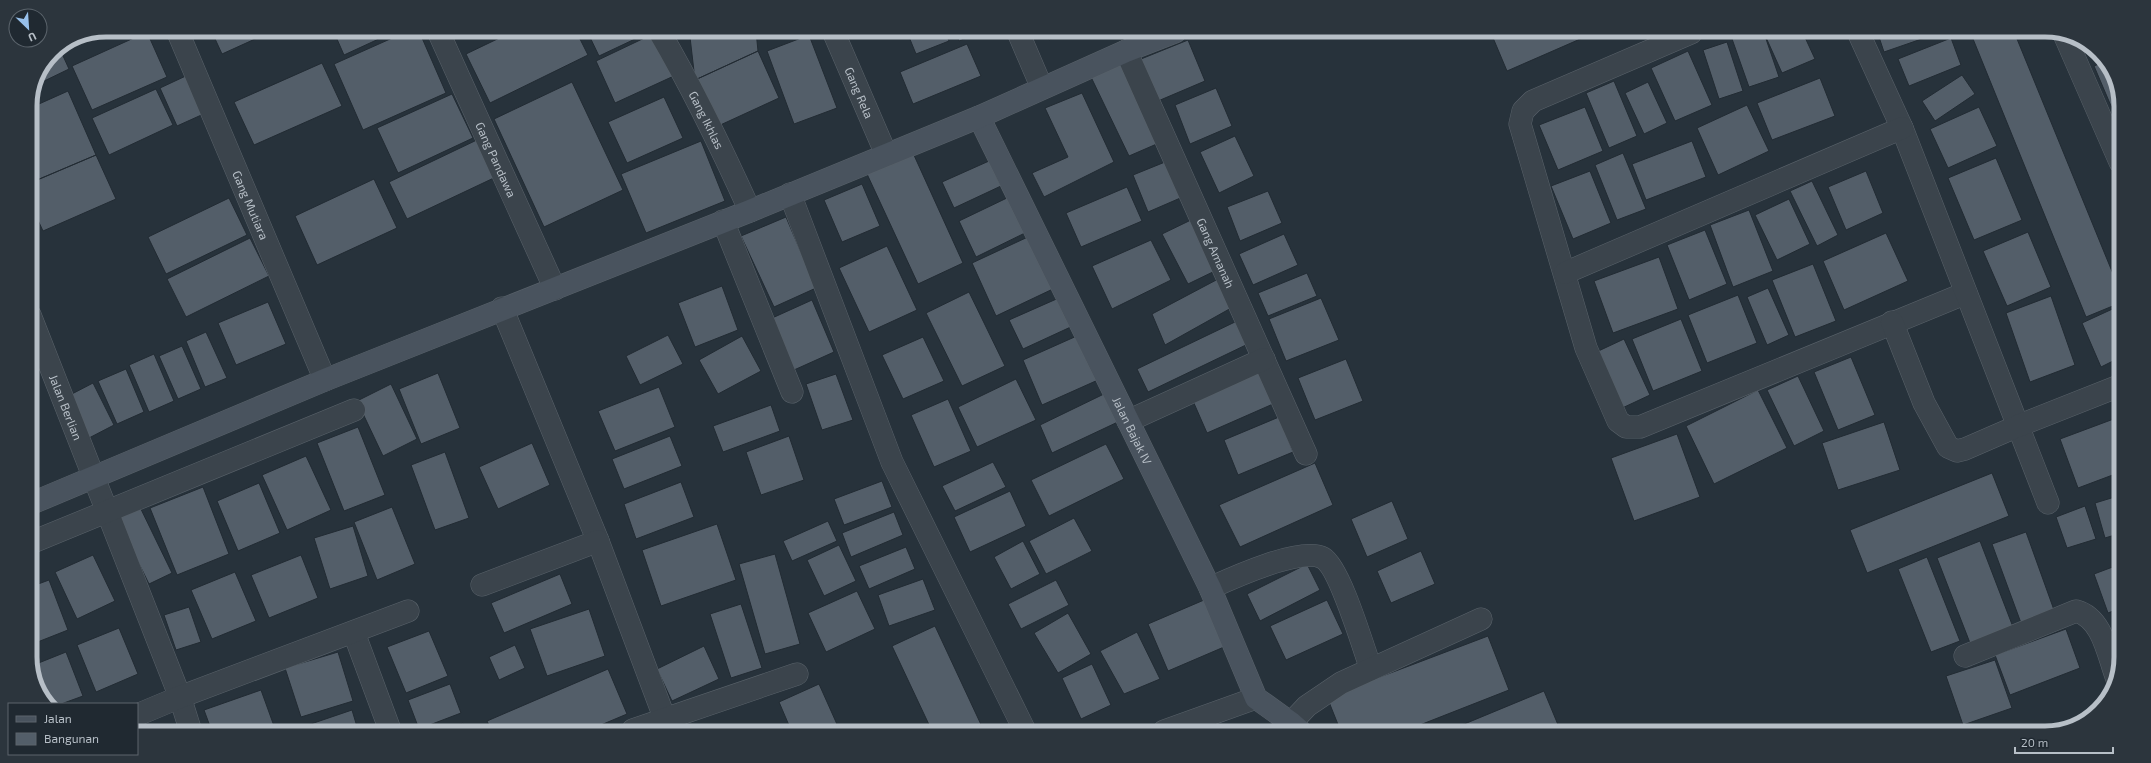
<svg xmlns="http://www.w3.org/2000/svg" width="2151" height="763" font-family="'Exo 2',sans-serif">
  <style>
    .building { fill: #535e69; stroke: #222b33 }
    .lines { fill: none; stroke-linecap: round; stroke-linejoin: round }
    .street-casing { stroke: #59626a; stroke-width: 23 }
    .secondary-casing { stroke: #59626a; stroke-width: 23 }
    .street { stroke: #3b444c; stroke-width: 22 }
    .secondary { stroke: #49535e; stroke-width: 22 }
    .labels { text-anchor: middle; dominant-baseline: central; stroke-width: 3.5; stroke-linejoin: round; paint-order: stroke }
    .street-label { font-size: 12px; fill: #b7bfc7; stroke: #202931 }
    .rim { fill: none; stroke: #b7bfc7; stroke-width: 5 }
  </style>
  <rect width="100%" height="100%" fill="#27323b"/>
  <path class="building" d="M211,30H275L222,54Z
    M333,30L396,31L344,55Z
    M408,31H419L446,93L363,130L334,64Z
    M514,31H576L588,55L490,103L466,54Z
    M587,31H652L599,56Z
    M687,31H703L690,37Z
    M703,31H756L758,51L695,80L690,37Z
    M147,32L167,77L92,110L72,66Z
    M657,32L676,75L615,103L596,61Z
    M907,32H945L949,41L916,54Z
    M955,32H982L959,41Z
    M1045,32H1069L1049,40Z
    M1491,33H1594L1507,71Z
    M1738,33H1764L1779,77L1749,87L1731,36Z
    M1764,33H1803L1815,59L1782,73Z
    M1878,34H1936L1884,52Z
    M1971,34H2015L2120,291V303L2086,317Z
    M809,35L837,108L794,124L767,51Z
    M1951,38L1961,65L1909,86L1898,59Z
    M1188,40L1205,81L1158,101L1141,59Z
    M1727,42L1743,91L1719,99L1703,50Z
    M967,44L981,76L913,104L900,72Z
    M59,47L69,69L38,84L52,52Z
    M2089,48L2104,58L2095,62Z
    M758,51L779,98L716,127L695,80Z
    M1688,51L1712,105L1675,121L1651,68Z
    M2106,61L2121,101V110L2114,113L2094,66Z
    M322,63L342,106L254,145L234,102Z
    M1121,63L1159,143L1129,156L1091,77Z
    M190,74L208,112L177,126L160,88Z
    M1962,75L1975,94L1935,121L1922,101Z
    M1820,78L1835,116L1772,140L1757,103Z
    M1614,81L1637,136L1609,148L1586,93Z
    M572,82L623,190L544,227L494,119Z
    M1648,82L1667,123L1644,134L1625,93Z
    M1216,88L1232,126L1190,144L1175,105Z
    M156,89L173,125L109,155L92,118Z
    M68,91L96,155L30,183V108Z
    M1082,93L1114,162L1044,197L1032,173L1068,157L1045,108Z
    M452,94L473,138L398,173L377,128Z
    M664,97L683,138L627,163L608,122Z
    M1747,105L1769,151L1718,175L1697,128Z
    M1585,107L1603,151L1558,170L1539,125Z
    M1979,107L1997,146L1948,168L1930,129Z
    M2121,120L2120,152L2109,125Z
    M1235,136L1254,176L1219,193L1200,152Z
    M481,138L498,176L407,219L389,182Z
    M701,141L725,201L646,233L621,174Z
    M1692,141L1706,177L1646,200L1632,164Z
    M913,153L963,263L918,284L867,174Z
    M1623,153L1646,209L1617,220L1595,165Z
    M96,155L116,199L43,231L30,203V183Z
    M1996,158L2022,220L1974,240L1948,178Z
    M1170,160L1185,196L1148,212L1133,175Z
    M989,161L1001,186L954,208L942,182Z
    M1590,171L1611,223L1573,239L1551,186Z
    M1866,171L1883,213L1846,230L1828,187Z
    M374,179L397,228L317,265L295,216Z
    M1812,181L1838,235L1817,246L1790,191Z
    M862,184L880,226L842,242L824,200Z
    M1127,187L1142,221L1081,247L1066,213Z
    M1268,191L1282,223L1240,241L1227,207Z
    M1009,197L1027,232L976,257L959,221Z
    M229,198L247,235L166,274L148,237Z
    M1789,199L1810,244L1777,260L1755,215Z
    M1749,210L1773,271L1733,287L1710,225Z
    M786,217L816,288L774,307L741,236Z
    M1193,219L1219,269L1188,284L1162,234Z
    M1705,230L1727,284L1689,300L1667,245Z
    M2028,232L2051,287L2007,306L1983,251Z
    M1886,233L1908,281L1844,310L1823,261Z
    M1284,234L1298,265L1253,285L1239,254Z
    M1030,236L1055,288L996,316L972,263Z
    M250,238L269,276L186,317L167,279Z
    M1151,240L1171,280L1112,309L1092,266Z
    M887,246L917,310L869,332L839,268Z
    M1659,257L1678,309L1613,333L1594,281Z
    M1813,264L1836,321L1795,337L1772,280Z
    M1307,273L1317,296L1268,316L1258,293Z
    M1220,278L1233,307L1165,345L1152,314Z
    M722,286L738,330L695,347L678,303Z
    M1768,288L1789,335L1767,345L1747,297Z
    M969,292L1005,366L962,386L926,313Z
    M1738,295L1757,343L1707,363L1688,315Z
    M2051,296L2075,365L2030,382L2006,313Z
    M1061,297L1075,325L1023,349L1009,320Z
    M1321,298L1339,340L1286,361L1269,319Z
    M812,300L834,352L794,370L770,319Z
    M268,302L286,344L236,365L218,323Z
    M2119,306V358L2101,367L2082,323Z
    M1681,319L1702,371L1653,391L1632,339Z
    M1237,321L1248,344L1148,392L1137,369Z
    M206,332L227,378L205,387L186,341Z
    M668,335L683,364L640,385L626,356Z
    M1079,335L1098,380L1042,405L1023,360Z
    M742,336L761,371L718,394L699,360Z
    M923,337L944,381L903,399L882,355Z
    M1624,339L1650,395L1618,410L1592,354Z
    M182,346L201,389L178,399L159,356Z
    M154,354L174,401L149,412L129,365Z
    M1851,357L1875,415L1838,430L1814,372Z
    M1346,359L1363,401L1315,420L1298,378Z
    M126,369L144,412L117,424L98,381Z
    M1259,372L1273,404L1207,433L1193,401Z
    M438,373L460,428L421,444L399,389Z
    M836,374L853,420L822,430L806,384Z
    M1798,376L1824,431L1794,446L1767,390Z
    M1016,379L1036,420L977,447L958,407Z
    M93,383L114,425L89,438L68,396Z
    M391,384L417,439L383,456L357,401Z
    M659,387L675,427L615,451L598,411Z
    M1758,390L1787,448L1714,484L1686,426Z
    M1106,393L1120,421L1052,453L1040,425Z
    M948,399L971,451L934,467L911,415Z
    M771,405L780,431L723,452L713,426Z
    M1279,417L1293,452L1238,475L1224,440Z
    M2119,417L2118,473L2078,488L2060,439Z
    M1884,422L1900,470L1838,490L1822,443Z
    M358,427L385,495L344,511L317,443Z
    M1677,434L1700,497L1634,521L1611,458Z
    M670,436L682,466L624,489L612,459Z
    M789,436L804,480L761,495L746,452Z
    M532,443L550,485L498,509L479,467Z
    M1106,444L1124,479L1049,516L1031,480Z
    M445,452L469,518L435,530L411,465Z
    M306,456L331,510L287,530L262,475Z
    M993,462L1006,487L955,511L942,486Z
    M1315,463L1333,505L1240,547L1219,505Z
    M1992,473L2009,516L1867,573L1850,530Z
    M882,481L892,507L844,525L834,499Z
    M681,482L694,517L636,539L624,504Z
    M259,483L280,533L238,551L217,501Z
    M203,487L229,554L177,575L150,508Z
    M1010,491L1026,526L970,552L954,517Z
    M2118,496V534L2105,538L2095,503Z
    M1392,501L1408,539L1367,557L1351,519Z
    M138,503L172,573L149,584L115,514Z
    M2085,506L2096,539L2067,548L2056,517Z
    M392,507L415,564L377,580L354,522Z
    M894,512L903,535L851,557L842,533Z
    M1074,518L1092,551L1046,574L1029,541Z
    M828,521L837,541L792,561L783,541Z
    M717,524L736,580L661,606L642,550Z
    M353,526L368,576L330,589L314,538Z
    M2026,532L2054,610L2021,623L1992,544Z
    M1023,541L1040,574L1011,589L994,557Z
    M1980,541L2013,627L1970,643L1937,558Z
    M839,545L856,581L824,596L807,560Z
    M906,547L915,569L869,589L859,566Z
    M1421,551L1435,584L1391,603L1377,571Z
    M775,554L800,644L765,654L739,564Z
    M93,555L115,601L77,619L55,572Z
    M301,555L318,598L269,618L251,575Z
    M1927,557L1960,641L1931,652L1898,569Z
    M1307,564L1320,590L1260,621L1247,594Z
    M2118,565V609L2108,613L2094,574Z
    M235,572L256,621L212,639L191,590Z
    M560,574L572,604L504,633L491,603Z
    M923,579L935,610L889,626L878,595Z
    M49,580L68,630L30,645V587Z
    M1056,580L1069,605L1021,629L1008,604Z
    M857,591L875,629L826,652L808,613Z
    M1211,597L1231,644L1168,671L1148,624Z
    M1327,600L1343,634L1286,660L1270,626Z
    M741,604L762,668L731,678L710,614Z
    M189,607L201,642L176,650L164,615Z
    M589,609L605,656L547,676L530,629Z
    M1068,613L1091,654L1058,673L1034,633Z
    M935,626L984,731H932L892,646Z
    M119,628L138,674L96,692L77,645Z
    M2066,629L2080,668L2010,695L1995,655Z
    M429,631L448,676L406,693L387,647Z
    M1137,632L1160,679L1124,694L1100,651Z
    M1488,636L1509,690L1402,732H1341L1327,697Z
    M515,645L525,668L499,680L489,657Z
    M704,646L719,679L672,701L657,669Z
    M66,652L83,696L61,704H47L31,666Z
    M338,652L353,701L301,717L285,668Z
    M1995,660L2012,708L1963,725L1946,676Z
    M1092,664L1111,705L1081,719L1062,678Z
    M608,669L627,714L589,730H491L487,721Z
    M450,684L461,713L419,729L408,700Z
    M819,684L840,731L791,730L779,702Z
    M261,690L274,726L265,729H211L204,710Z
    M1544,691L1561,732H1445Z
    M352,710L358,730L300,729L299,728Z
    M463,723L465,730H445Z"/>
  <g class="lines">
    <defs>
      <g id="street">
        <path id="s1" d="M177,30L325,380"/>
        <path id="s2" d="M438,31L555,289"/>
        <path id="s3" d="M659,31C693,89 722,149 750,211"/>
        <path id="s4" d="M833,31L886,154"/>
        <path d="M1018,32L1042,88"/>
        <path d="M1691,33L1533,101L1523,111L1520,124L1586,348L1618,421L1626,427H1640L1966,293"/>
        <path d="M1859,34L1902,128L2048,503"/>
        <path d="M2064,34L2120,162"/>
        <path id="s5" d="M1126,51L1306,454"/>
        <path d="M790,194L892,462L1025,731"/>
        <path d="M723,221L792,392"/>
        <path d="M1565,273L1902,128"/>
        <path d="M502,308L598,541"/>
        <path id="s6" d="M30,315L180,697L190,729"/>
        <path d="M1892,322L1924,403L1948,447L1957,451L1965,449L2018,426L2119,386"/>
        <path d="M1128,421L1264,359"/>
        <path d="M30,543L354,410"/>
        <path d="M482,585L598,541L669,730"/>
        <path d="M1210,588C1232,578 1302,546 1323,558C1340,568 1363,647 1371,669"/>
        <path d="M354,633L390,730"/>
        <path d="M1965,656L2076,611C2103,618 2108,656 2117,679"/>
        <path d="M137,715L180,697L408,611"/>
        <path d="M1291,723L1307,706L1341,683L1481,619"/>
        <path d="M633,730L797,674"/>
        <path d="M1164,731L1256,698"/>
      </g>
      <g id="secondary">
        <path id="s7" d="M979,117L1210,588L1256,698L1291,723L1300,731"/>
        <path d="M30,504L325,380L750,211L979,117L1126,51L1175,32"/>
      </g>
    </defs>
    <use href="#street" class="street-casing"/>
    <use href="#secondary" class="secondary-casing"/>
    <use href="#street" class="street"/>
    <use href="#secondary" class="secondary"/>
  </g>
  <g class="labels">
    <g class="street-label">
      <text stroke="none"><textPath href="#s4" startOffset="67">Gang Rela</textPath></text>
      <text stroke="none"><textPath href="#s3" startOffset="101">Gang Ikhlas</textPath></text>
      <text stroke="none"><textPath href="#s2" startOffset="141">Gang Pandawa</textPath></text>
      <text stroke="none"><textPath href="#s1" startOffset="190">Gang Mutiara</textPath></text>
      <text stroke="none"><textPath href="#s5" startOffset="221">Gang Amanah</textPath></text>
      <text stroke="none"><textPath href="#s6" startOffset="99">Jalan Berlian</textPath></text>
      <text stroke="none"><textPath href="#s7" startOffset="349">Jalan Bajak IV</textPath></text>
    </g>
  </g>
  <path d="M0 0H2151V763H0ZM106 37H2045A69 69 0 0 1 2114 106V657A69 69 0 0 1 2045 726H106A69 69 0 0 1 37 657V106A69 69 0 0 1 106 37Z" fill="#2c353d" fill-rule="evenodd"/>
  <path class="rim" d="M106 37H2045A69 69 0 0 1 2114 106V657A69 69 0 0 1 2045 726H106A69 69 0 0 1 37 657V106A69 69 0 0 1 106 37Z"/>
  <rect x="8" y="703" width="130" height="52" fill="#202931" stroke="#5c656d"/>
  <rect x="16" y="716" width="20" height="6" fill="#49535e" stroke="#5c656d"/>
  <text x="44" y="723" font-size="12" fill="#b7bfc7">Jalan</text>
  <rect x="16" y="733" width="20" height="12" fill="#535e69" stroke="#5c656d"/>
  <text x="44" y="743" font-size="12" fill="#b7bfc7">Bangunan</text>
  <g transform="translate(28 28) rotate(155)"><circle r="19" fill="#202931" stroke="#5c656d"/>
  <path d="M0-3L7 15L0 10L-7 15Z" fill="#97c0eb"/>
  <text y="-6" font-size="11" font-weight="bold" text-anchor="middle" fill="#b7bfc7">U</text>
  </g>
  <path d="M2015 747v6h98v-6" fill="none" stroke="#b7bfc7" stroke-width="2"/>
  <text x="2021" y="747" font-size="12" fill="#b7bfc7" stroke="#202931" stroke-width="3" paint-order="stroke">20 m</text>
</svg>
